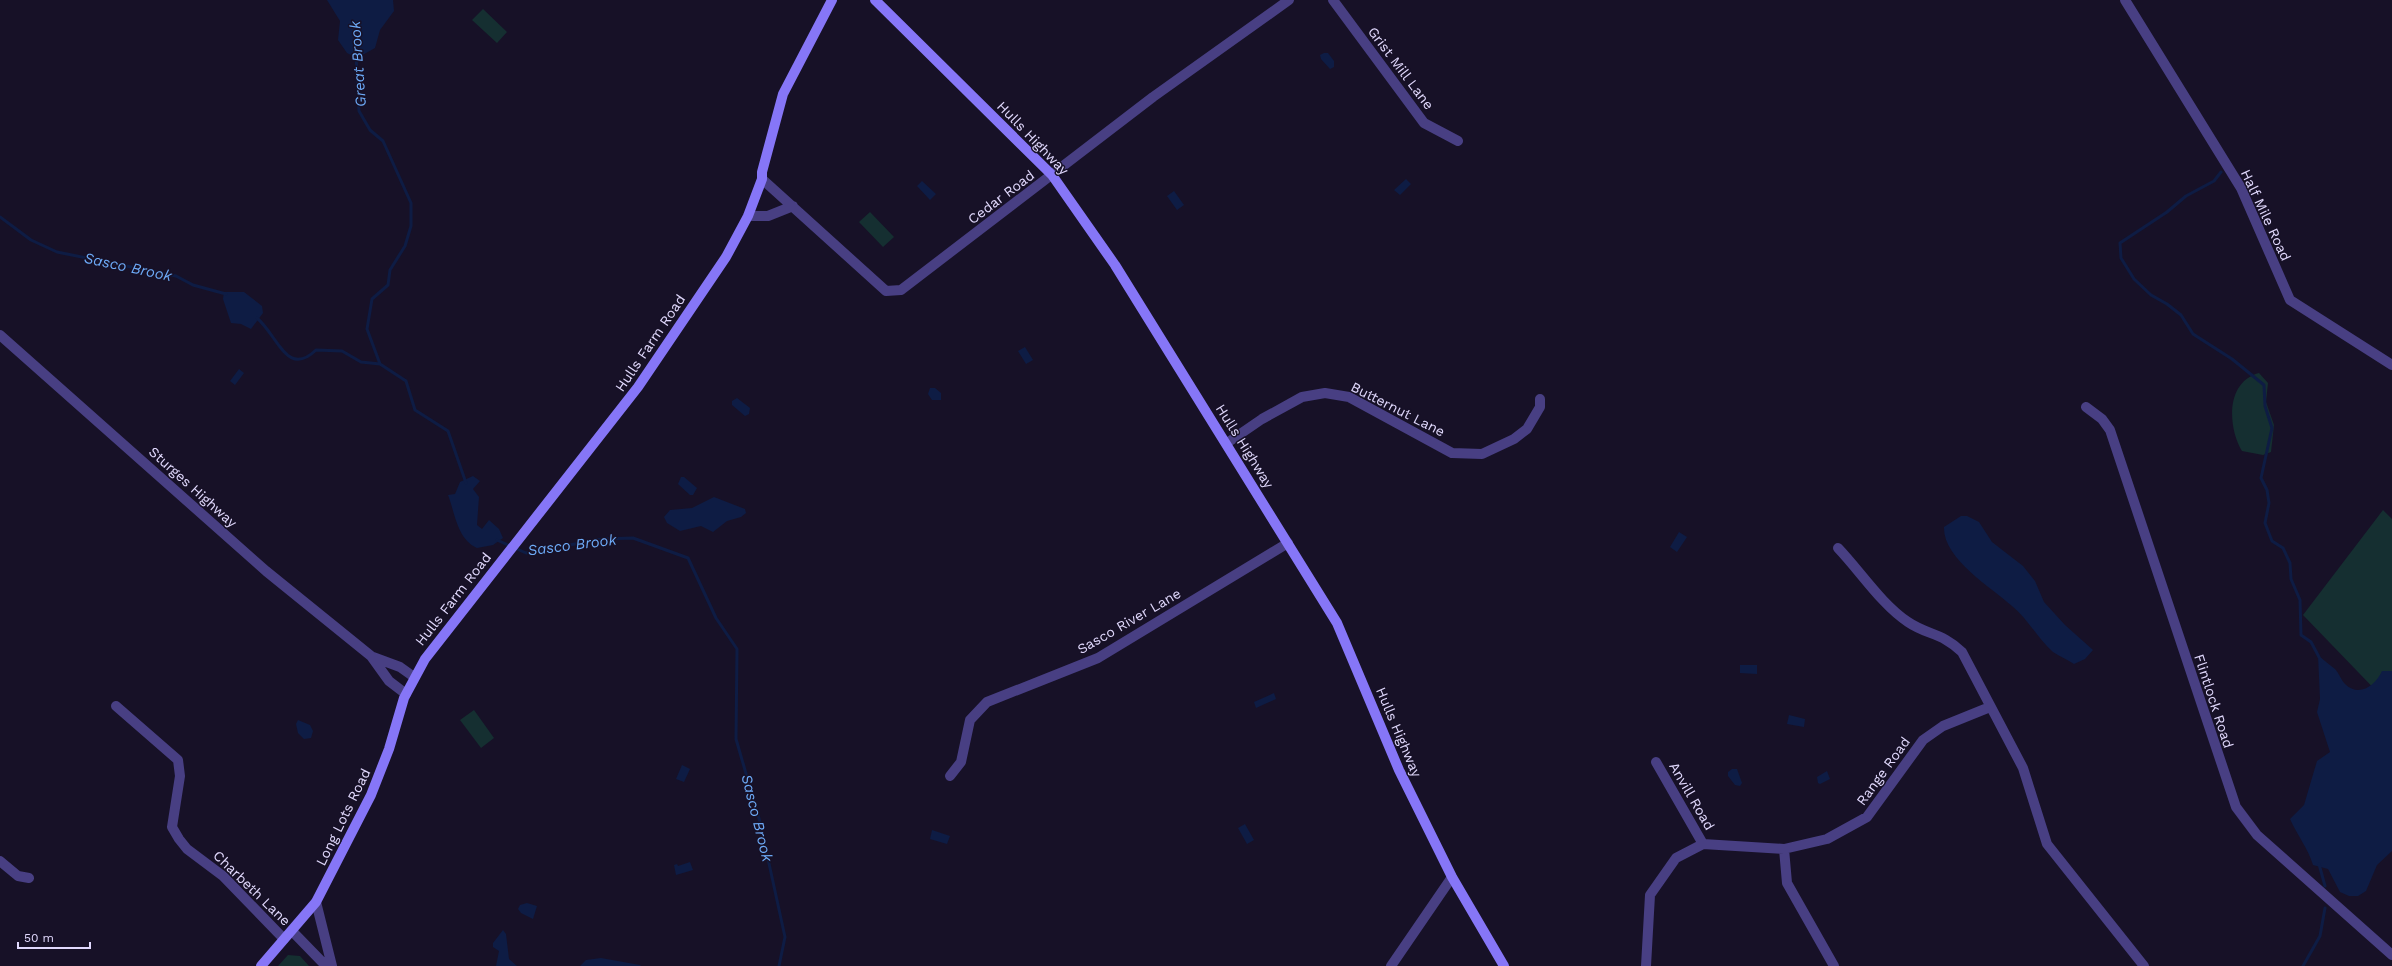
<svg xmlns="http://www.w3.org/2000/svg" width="2392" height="966" font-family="'Work Sans',sans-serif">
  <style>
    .green { fill: #152f31 }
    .water { fill: #0e1c44 }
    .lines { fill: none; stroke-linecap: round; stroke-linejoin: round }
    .stream { stroke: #0e1c44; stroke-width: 3 }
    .street { stroke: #483f83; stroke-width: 10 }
    .secondary { stroke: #8676f7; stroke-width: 10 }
    .labels { text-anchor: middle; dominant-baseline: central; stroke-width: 3; stroke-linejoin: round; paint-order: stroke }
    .street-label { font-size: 14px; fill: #e1d9fd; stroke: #171127 }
    .water-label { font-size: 15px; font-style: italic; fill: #6daaf7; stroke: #171127 }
  </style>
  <rect width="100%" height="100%" fill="#171127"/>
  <path class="green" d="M483,9L507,32L497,43L472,20Z
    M870,212L894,237L883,247L859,222Z
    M2259,373L2268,383L2266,402L2274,425L2271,452L2263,455L2242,451C2228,428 2225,382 2259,373Z
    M2383,510L2392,519V699L2386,701L2303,615Z
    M474,710L494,738L481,748L460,720Z
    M288,955L300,956L309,966H278Z"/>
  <path class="water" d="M327,0H393L394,11L380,30L375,48L357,58L347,53L338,40L340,21Z
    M1324,53H1328L1334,61V67L1330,69L1321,59L1320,55Z
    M1406,179L1411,184L1400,195L1394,190Z
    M922,181L936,194L930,200L917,186Z
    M1174,191L1184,205L1177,210L1167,196Z
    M224,292H244L262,306L263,313L251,329L241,324L231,323L223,299Z
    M1025,347L1033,360L1026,364L1018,351Z
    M239,369L244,373L235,385L230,381Z
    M930,388H935L941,393V400H932L928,394Z
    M737,398L750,408L749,414L745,416L732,405V401Z
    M473,476L480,481L473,489L479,497L477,525L482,529L489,520L499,529L503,538L493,545L477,548C457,539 455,513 448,495L455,494L460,482Z
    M681,477H684L697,488L693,495H690L678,484Z
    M714,497L745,509L746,513L741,517L727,521L713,532L701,526L680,531L667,523L664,517L670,510L692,508Z
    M1961,516H1967L1979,522L1992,542L2023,566L2035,581L2044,602L2065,625L2093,650L2085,659L2074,664C2068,660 2059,656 2053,652C2038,639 2028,619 2012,606C1991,587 1943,559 1944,527Z
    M1679,532L1687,537L1677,552L1670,547Z
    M2318,655C2323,660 2329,664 2335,669C2339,673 2341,680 2345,684C2359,698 2376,685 2382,671H2392V851L2377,865L2366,891L2358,896H2349L2340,892L2328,869L2313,865C2308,848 2297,835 2290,819L2304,805L2317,761L2330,752L2317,712L2320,699Z
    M1740,665H1757V674L1740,673Z
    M1274,693L1276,699L1256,708L1254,702Z
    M1789,715L1805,719L1804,727L1787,724Z
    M298,720L310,725L313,731L311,738L304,739L298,733L296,724Z
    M682,765L690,769L684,782L676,779Z
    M1732,769H1737L1742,783L1740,786L1735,785L1728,776V772Z
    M1827,771L1830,779L1820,784L1818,783L1817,777Z
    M1245,824L1254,840L1247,844L1238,828Z
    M932,830L950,836L947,844L930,839Z
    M690,862L693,870L676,875L674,865L677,864L678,866Z
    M527,903L537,906L533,919L521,913L518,909L520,905Z
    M503,930L506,934L509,959L517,966H496L499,951L493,947V943Z
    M601,958L640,965L641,966H580L586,960Z"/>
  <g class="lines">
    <path class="stream" d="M356,55L359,111L370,130L383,141L411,203V226L405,246L390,270L388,285L372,299L367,329L380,364
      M2221,172L2214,181L2186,196L2167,212L2120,243L2121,258L2134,279L2151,295L2167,304L2181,315L2193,334L2232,359L2264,385L2265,406L2272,428L2261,478L2267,490L2269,503L2265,523L2272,541L2283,548L2290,563L2291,579L2300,600L2301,635L2311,642L2319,657
      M0,217L31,240L57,252L176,276L193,285L226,294
      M257,318C278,336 287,378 316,350L342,351L361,362L380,364L406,381L415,410L448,431L466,483
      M497,540L526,553L602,539L633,538L688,558L716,618L737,649L736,739L760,822L785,937L779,966
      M2319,864L2325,886
      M2303,966L2320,936L2325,908"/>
    <path class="street" d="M1333,0L1424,123L1458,141
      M2125,0L2241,188L2290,300L2392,365
      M762,179L886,291L901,290L1153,97L1289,0
      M748,216H768L793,206
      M0,335L266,571L371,656L389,681L406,694
      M2086,407L2102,419L2110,430L2236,807L2257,835L2392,955
      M1227,443L1262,419L1302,397L1325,393L1349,397L1452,453L1482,454L1514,439L1527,429L1540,407V399
      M1838,548C1860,571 1882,605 1908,622C1927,635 1943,633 1962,652L2023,768L2047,844L2144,966
      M373,657L400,667L414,677
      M116,706L178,760L180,776L172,827L179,839L187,849L223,876L284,939
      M1656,762L1703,844
      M950,776L961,762L970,720L987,702L1098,658L1288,543
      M1784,849L1787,883L1834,966
      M0,861L18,876L29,878
      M316,902L332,966
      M292,931L326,966
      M1391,966L1452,877
      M1646,966L1650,895L1676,858L1703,844L1784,849L1827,839L1867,817L1923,740L1943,726L1990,707"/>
    <path class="secondary" d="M875,0L1052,175L1115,265L1337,623L1399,770L1452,877L1504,966
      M261,966L316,902L371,795L389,749L404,698L425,659L638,387L726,257L748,216L762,179V172L783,94L832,0"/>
  </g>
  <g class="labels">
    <g class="street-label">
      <text transform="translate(1401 68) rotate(53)">Grist Mill Lane</text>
      <text transform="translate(1033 138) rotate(46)">Hulls Highway</text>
      <text transform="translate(1001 197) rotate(-37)">Cedar Road</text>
      <text transform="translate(2266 215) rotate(65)">Half Mile Road</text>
      <text transform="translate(650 343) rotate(-56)">Hulls Farm Road</text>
      <text transform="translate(1398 409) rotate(27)">Butternut Lane</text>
      <text transform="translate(1245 446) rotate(58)">Hulls Highway</text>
      <text transform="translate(193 487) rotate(42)">Sturges Highway</text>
      <text transform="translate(453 599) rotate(-52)">Hulls Farm Road</text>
      <text transform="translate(1129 621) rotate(-30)">Sasco River Lane</text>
      <text transform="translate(2214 701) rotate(72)">Flintlock Road</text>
      <text transform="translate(1399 732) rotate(67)">Hulls Highway</text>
      <text transform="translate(1883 771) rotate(-54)">Range Road</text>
      <text transform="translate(1692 796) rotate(60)">Anvill Road</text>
      <text transform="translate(343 817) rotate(-64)">Long Lots Road</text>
      <text transform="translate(252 888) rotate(44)">Charbeth Lane</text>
    </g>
    <g class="water-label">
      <text transform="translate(358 64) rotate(-94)">Great Brook</text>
      <text transform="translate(128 267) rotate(12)">Sasco Brook</text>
      <text transform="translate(572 545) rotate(-7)">Sasco Brook</text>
      <text transform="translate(757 818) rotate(76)">Sasco Brook</text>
    </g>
  </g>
  <path d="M18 942v6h72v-6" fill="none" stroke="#e1d9fd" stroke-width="2"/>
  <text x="24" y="942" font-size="12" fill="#e1d9fd" stroke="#171127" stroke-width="3" paint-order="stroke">50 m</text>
</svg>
